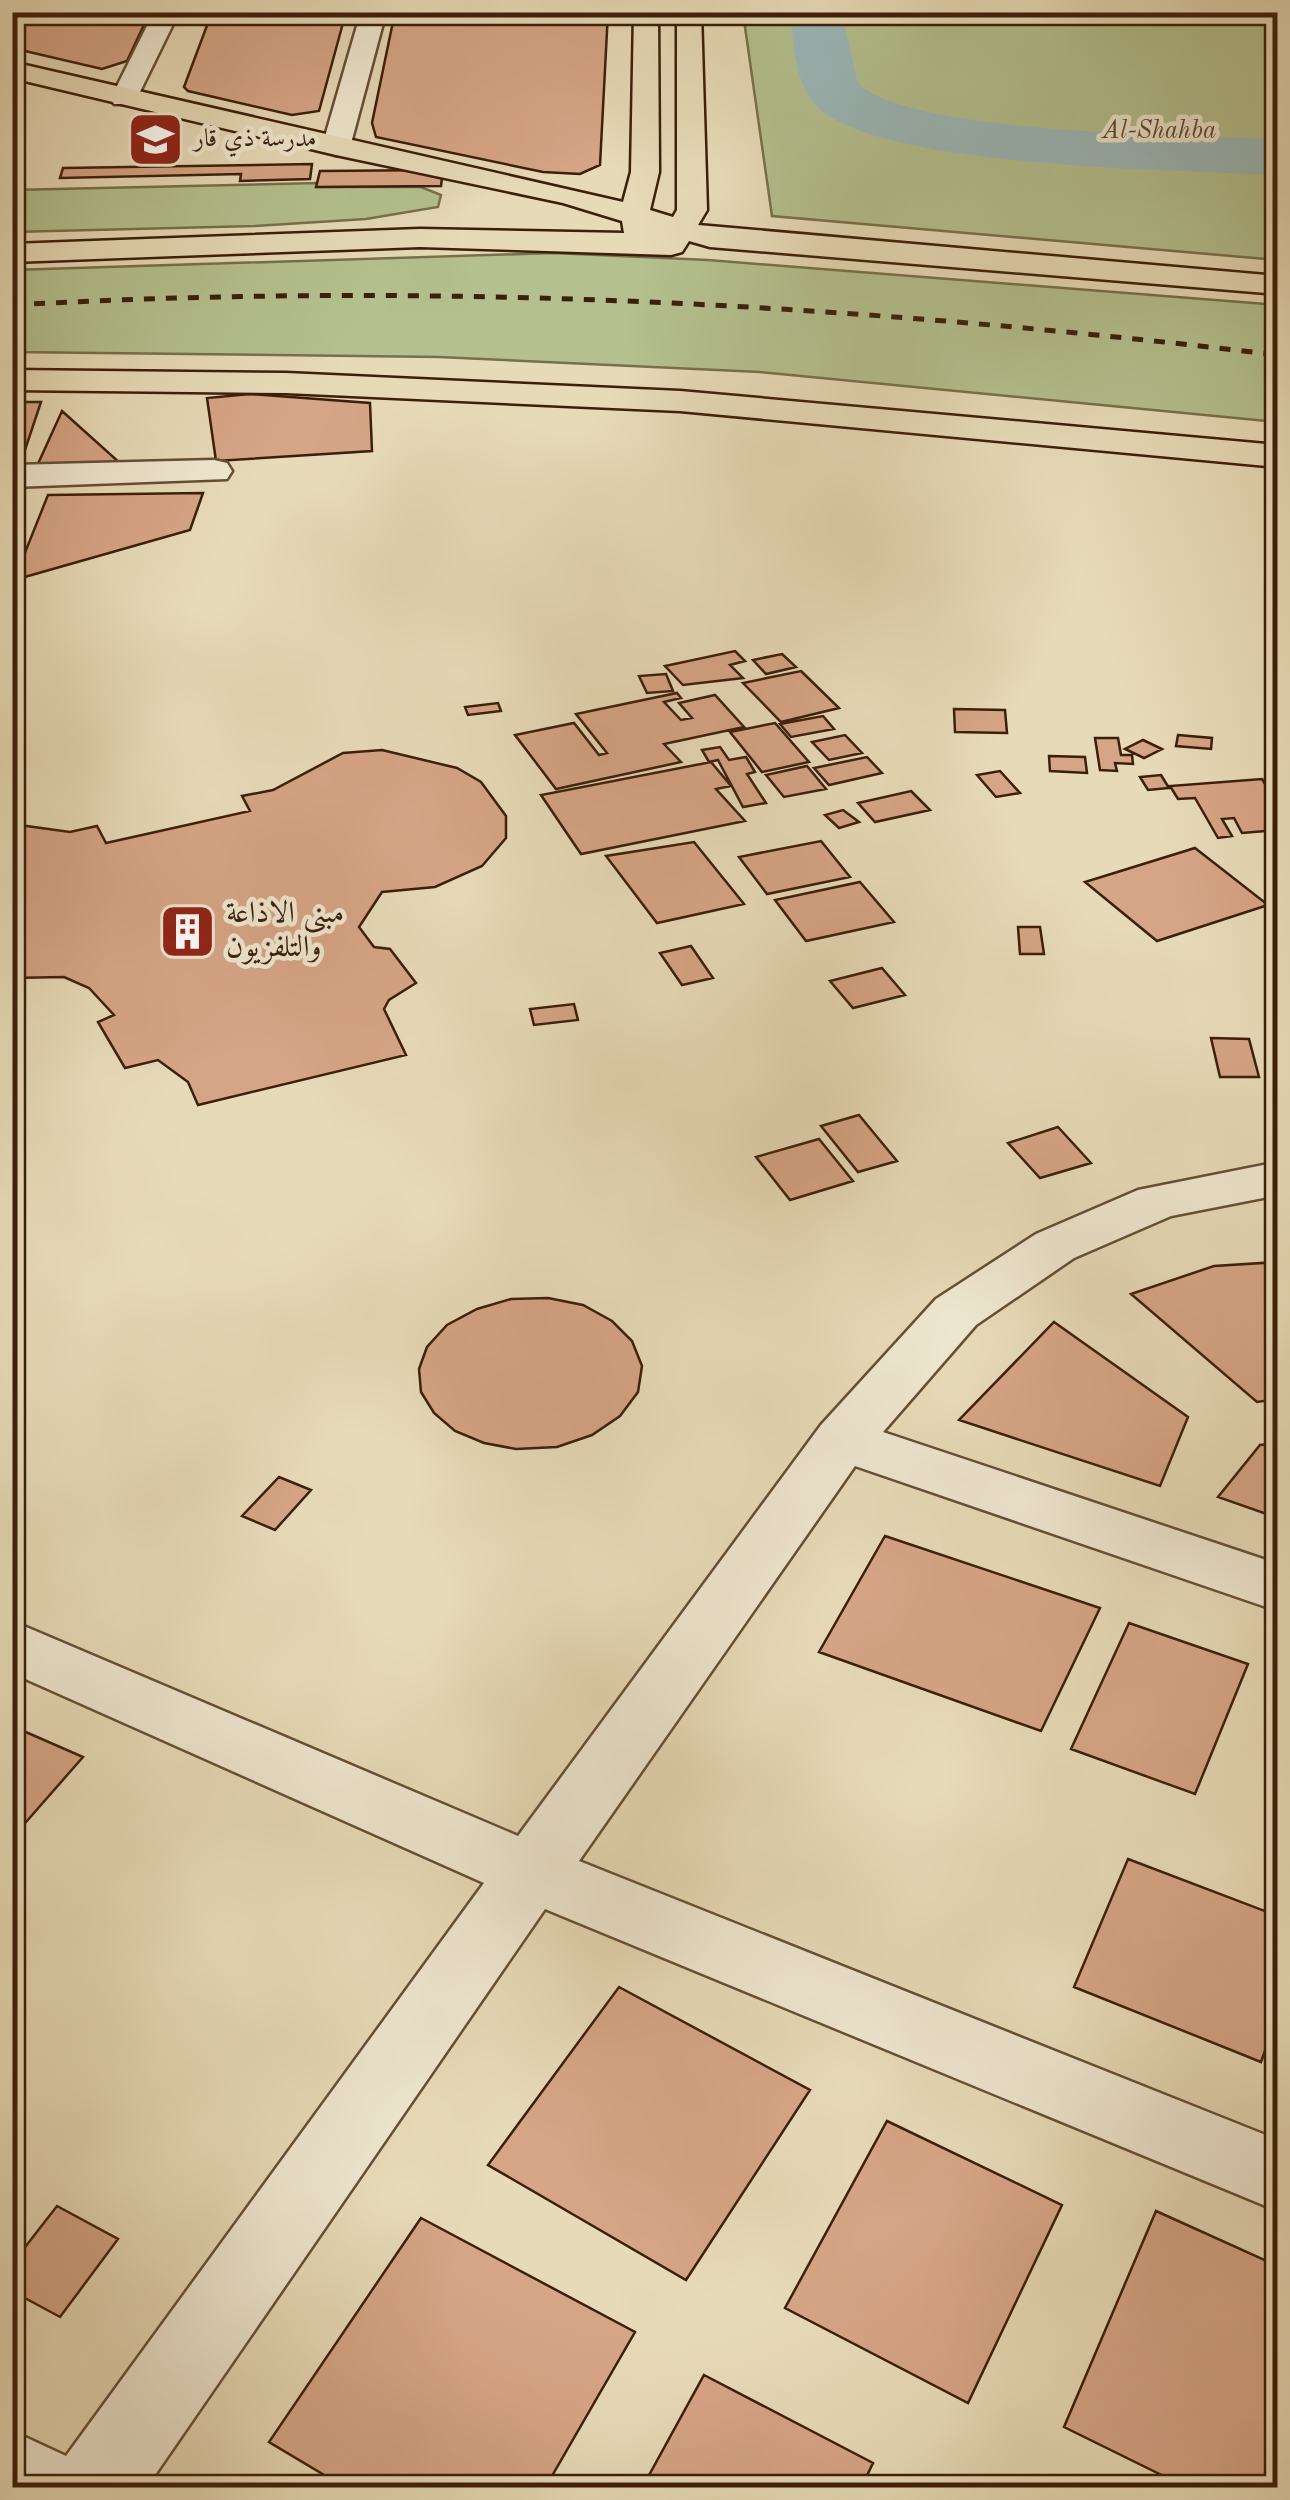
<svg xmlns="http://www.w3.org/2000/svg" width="1290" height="2500" font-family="'Old Standard TT',Amiri,serif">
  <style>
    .green { fill: #b4c08f; stroke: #78704c; stroke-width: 2.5 }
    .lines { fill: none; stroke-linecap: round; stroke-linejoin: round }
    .river { fill: #9bb8b9; fill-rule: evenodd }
    .building { fill: #d6a486; stroke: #3b1f09; stroke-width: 2.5 }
    .minor-casing { stroke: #664e34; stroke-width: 5 }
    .major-casing { stroke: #3b1f09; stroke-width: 5 }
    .minor { fill: #efe7d0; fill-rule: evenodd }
    .major { fill: #e7dab7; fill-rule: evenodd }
    .rail { stroke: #3b1f09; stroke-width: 5; stroke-dasharray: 11 11; stroke-linecap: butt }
    .labels { text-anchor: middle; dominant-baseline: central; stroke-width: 9; stroke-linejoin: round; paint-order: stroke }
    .far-park-label { font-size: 25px; font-style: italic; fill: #59472a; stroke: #efe7d0 }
    .far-poi-label { font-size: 25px; fill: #3b1f09; stroke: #efe7d0; text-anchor: start }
    .poi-label { font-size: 30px; fill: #3b1f09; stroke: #efe7d0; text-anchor: start }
  </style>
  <rect width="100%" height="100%" fill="#e7dab7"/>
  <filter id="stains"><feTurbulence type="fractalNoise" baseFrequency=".002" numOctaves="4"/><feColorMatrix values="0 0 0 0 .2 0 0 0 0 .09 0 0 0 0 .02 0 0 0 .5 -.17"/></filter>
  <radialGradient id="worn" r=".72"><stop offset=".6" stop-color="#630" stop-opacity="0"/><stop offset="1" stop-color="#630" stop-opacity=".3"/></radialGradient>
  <path class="green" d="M743,13H1277V260L772,216Z
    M317,183V187H421L441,195L438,207L366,219L255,226L13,232L12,190Z
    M553,253L708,260L1277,305V422L760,372L439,357L13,352V270Z"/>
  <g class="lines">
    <path class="river" d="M790,12H842L857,81C895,134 1205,136 1278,139V175C1180,170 892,168 822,111C794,88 794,45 790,12Z"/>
  </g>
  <path class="building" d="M13,12H150L127,61L102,69L12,48Z
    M212,12H346L319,111L292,115L188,91L184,87Z
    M395,12H608L600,165L580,174L543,172L376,137L372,123Z
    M312,164L310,179L240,181L241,174L60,178L63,168Z
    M443,170L441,186L316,187L320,171Z
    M250,394L370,403L372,451L216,461L207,398Z
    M12,402H41L20,465H12Z
    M62,411L120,463L37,466Z
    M203,493L190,530L14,580L48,495Z
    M735,651L745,661L730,665L743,678L683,685L665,666Z
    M782,654L796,667L766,674L753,660Z
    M801,671L839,708L781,722L743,683Z
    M666,674L673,691L647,693L639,676Z
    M677,693L681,698L664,702L681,720L692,718L679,703L715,695L744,727L664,744L681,762L556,789L515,735L574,723L599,755L607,753L576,714Z
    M498,703L501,711L468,715L465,707Z
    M954,709L1005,710L1007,733L955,732Z
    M823,716L834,729L791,737L780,724Z
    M775,723L809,762L762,772L730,732Z
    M845,735L862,753L829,760L812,742Z
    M1178,735L1212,738L1211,749L1176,746Z
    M1095,738H1118L1121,755H1132L1133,764L1115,763L1117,771L1100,770Z
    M1143,740L1162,749L1144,758L1125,749Z
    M720,747L729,760L746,757L755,772L747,774L766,803L743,807L718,760L709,762L702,750Z
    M382,750L457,768L481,782L506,816V838L482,866L435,887L382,892L359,927L374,947L390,949L416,983L389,1000L384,1009L406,1055L198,1105L188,1082L158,1060L125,1068L98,1022L114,1015L89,988L64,977L12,978V824L70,832L97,826L106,843L250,811L242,796L273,790L343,753Z
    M1049,756L1085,757L1087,773L1050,771Z
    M867,757L882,773L829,785L814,768Z
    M711,762L731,786L716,789L745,821L581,854L541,795Z
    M807,766L826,789L784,797L766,775Z
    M1000,771L1020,793L996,797L977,775Z
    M1161,775L1169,788L1148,790L1140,777Z
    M1262,779L1278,805V830L1242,833L1234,818L1222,819L1232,836L1218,838L1195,798L1178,799L1170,786Z
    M911,791L930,810L875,822L858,803Z
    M843,810L859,822L839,828L825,815Z
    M821,841L850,877L767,894L739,857Z
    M694,842L744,904L657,923L606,856Z
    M1195,848L1268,905L1157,941L1085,882Z
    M860,882L894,922L806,941L775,900Z
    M1018,927H1040L1044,954H1020Z
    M691,946L713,978L682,985L660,953Z
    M882,968L905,995L853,1008L830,981Z
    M574,1004L578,1020L534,1025L530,1009Z
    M1211,1038L1249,1039L1259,1077H1220Z
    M859,1115L897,1161L858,1172L821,1126Z
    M1058,1127L1091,1163L1040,1178L1008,1143Z
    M819,1139L853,1181L790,1200L756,1157Z
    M1278,1262V1399L1257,1402L1131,1294L1214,1266Z
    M548,1298L583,1305L612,1321L632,1341L642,1366L638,1392L620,1416L592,1435L557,1447L516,1449L484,1443L455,1431L434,1413L421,1392L419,1369L427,1347L447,1325L477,1309L511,1299Z
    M1054,1322L1188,1417L1160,1486L959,1420Z
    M1278,1443V1518L1218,1497L1260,1445Z
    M279,1477L311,1490L275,1530L242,1516Z
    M885,1536L1100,1608L1041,1731L819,1652Z
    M1129,1623L1248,1664L1195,1794L1071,1749Z
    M12,1726L83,1757L12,1838Z
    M1128,1859L1278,1916V2015L1261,2062L1074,1987Z
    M619,1987L810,2090L686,2280L488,2165Z
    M887,2121L1062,2205L968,2403L785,2308Z
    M57,2206L118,2239L60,2317L12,2291V2264Z
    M1156,2211L1278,2266V2448L1263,2488H1188L1064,2427Z
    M421,2218L635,2332L545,2488H346L269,2442Z
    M704,2375L873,2463L861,2488H642Z"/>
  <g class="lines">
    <defs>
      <path id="minor" d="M154,12H179L134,104H114L111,98Z
        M361,12H386L350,147L336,155L322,147Z
        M214,460L227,463L232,471L227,479L12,487V465Z
        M1278,1162V1195L1171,1216L1074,1258L976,1325L883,1432L1278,1564V1611L855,1466L579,1861L1278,2140V2211L545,1909L146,2488H12V2431L66,2456L484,1883L12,1673V1621L518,1836L821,1425L936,1299L1036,1234L1138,1190Z"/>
      <path id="major" d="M634,12H658L659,172L650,210L673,217L677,210V12H701L707,210L698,225L1278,276V294L710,247L689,241L682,252L671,255L420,247L12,262V244L420,229L624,233L622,221L563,203L336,155L12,78V62L623,202L631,172Z
        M12,370L286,373L680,391L1278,445V467L680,411L286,393L12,390Z"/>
    </defs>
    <use href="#minor" class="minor-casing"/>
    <use href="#major" class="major-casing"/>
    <use href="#minor" class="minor"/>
    <use href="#major" class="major"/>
    <path class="rail" d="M12,305C443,281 850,304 1278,355"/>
  </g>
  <defs>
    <symbol id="school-square" viewBox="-11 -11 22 22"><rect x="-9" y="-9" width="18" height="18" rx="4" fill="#8f2418" stroke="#efe7d0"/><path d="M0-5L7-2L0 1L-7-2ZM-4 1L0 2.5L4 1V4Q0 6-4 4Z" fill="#fff"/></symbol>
    <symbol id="building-square" viewBox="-11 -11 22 22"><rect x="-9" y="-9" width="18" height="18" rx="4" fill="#8f2418" stroke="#efe7d0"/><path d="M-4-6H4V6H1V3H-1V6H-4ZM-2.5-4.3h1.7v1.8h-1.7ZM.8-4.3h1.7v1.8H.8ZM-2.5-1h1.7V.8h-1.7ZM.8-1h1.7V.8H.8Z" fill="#fff"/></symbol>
  </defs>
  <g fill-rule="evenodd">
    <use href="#school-square" x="124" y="108" width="63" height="63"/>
    <use href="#building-square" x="156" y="900" width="63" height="63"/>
  </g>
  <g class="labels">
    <g class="far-park-label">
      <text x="1159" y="131">Al-Shahba</text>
    </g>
    <g class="far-poi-label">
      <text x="194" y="139">مدرسة ذي قار</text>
    </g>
    <g class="poi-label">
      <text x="226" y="914">مبنى الاذاعة<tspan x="226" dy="34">والتلفزيون</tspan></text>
    </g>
  </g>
  <rect width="1290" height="2500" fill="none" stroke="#e7dab7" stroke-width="50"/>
  <rect x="15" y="15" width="1260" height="2470" fill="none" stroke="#3b1f09" stroke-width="5"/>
  <rect x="25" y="25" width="1240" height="2450" fill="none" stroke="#3b1f09" stroke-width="2.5"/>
  <rect width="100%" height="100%" filter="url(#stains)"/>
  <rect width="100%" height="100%" fill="url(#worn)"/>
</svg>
